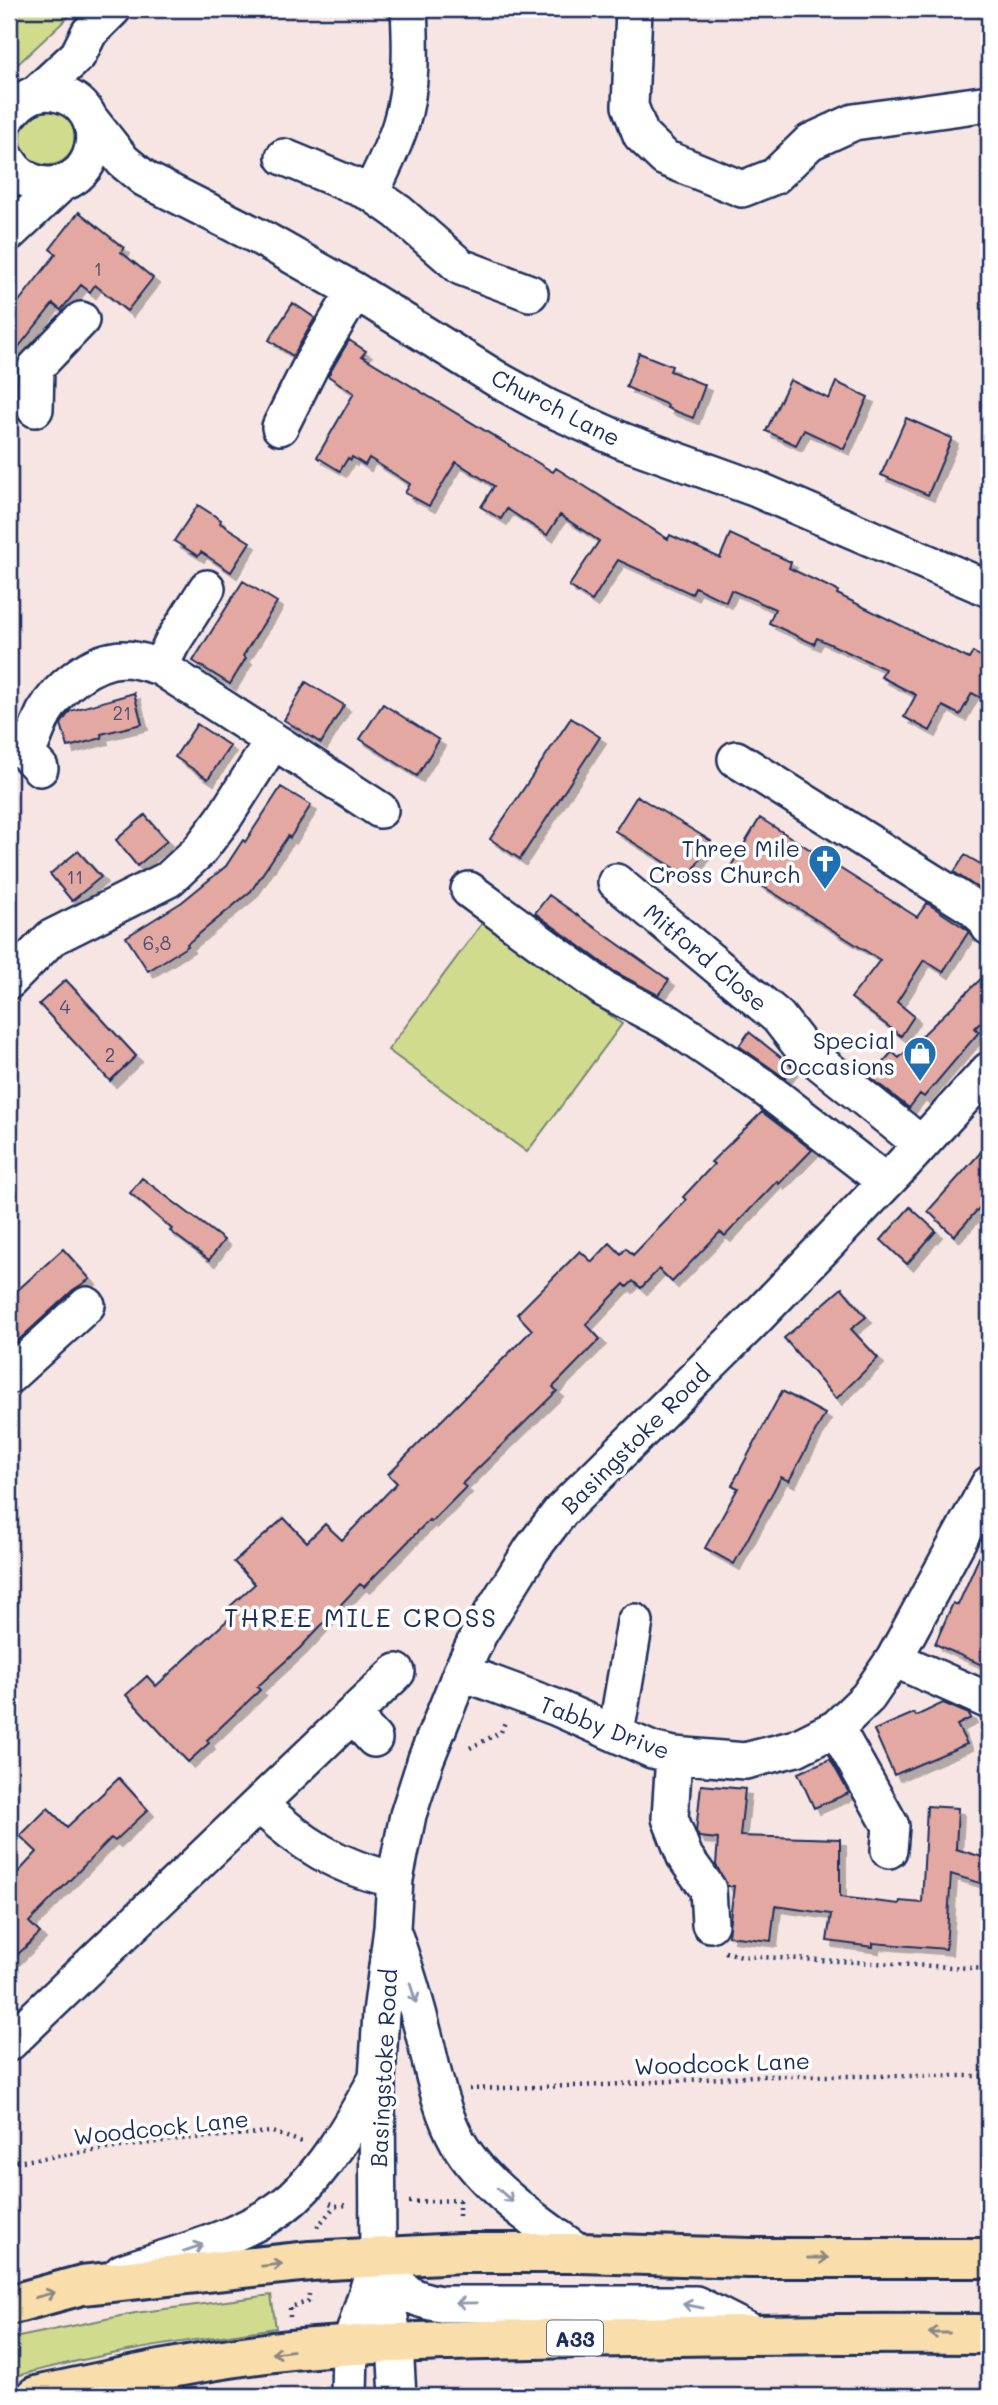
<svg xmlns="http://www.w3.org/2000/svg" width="998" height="2405" font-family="Mali,sans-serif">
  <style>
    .green { fill: #d0db8d; stroke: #768576; stroke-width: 2 }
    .building { fill: #e2a8a1; stroke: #1b2f5e; stroke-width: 2; filter: url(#shadow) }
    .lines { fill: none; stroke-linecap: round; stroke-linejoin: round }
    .minor-casing { stroke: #1b2f5e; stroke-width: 40 }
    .highway-casing { stroke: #1b2f5e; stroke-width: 44 }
    .path { stroke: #1b2f5e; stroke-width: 4.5; stroke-dasharray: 2 5; stroke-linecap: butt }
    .minor { stroke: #fff; stroke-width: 35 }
    .highway { stroke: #f9deab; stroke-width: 38 }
    .oneway { stroke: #8d97ae }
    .oneway2 { stroke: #8a8684 }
    .labels { text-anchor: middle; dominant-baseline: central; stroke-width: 7; stroke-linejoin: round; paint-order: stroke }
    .number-label { font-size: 19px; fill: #4d4d6f }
    .shield { fill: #fff; stroke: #5f6d8e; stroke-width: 2 }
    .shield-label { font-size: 21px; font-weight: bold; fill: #1b2f5e }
    .street-label { font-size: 23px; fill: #1b2f5e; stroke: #fff }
    .poi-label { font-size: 23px; fill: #1b2f5e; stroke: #fff; text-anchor: end }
    .quarter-label { font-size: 26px; letter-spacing: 2px; fill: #1b2f5e; stroke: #fff }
  </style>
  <defs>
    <filter id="shadow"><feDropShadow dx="6" dy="6" stdDeviation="0" flood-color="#0004"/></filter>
  </defs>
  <rect width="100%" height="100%" fill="#f6e5e3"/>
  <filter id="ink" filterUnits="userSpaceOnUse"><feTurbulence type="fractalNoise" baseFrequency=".0143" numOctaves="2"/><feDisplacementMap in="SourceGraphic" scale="14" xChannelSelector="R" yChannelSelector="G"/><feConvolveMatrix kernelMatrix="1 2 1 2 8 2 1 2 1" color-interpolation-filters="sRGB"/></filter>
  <g filter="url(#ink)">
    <path class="green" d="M9,9H77L17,65L9,68Z
      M21 138a27 27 0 1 1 54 0a27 27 0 1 1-54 0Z
      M483,922L622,1024L527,1152L388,1050Z
      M271,2295L276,2328C186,2341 97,2353 9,2378V2339L135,2313Z"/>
    <path class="building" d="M79,212L124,248L121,252L153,278L127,311L95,285L90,292L81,285L61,310L53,304L9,359V314L56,254L50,249Z
      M293,303L315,318L293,356L269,340Z
      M349,340L366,351L362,356L553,472L556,468L668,539L670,535L720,558L730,534L791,562L789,568L838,591L837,594L969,659L973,652L989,661V702L972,693L960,715L943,706L930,731L904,717L916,695L881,677L885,669L817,638L814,644L769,623L775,609L731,590L726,602L695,587L692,594L618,560L592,601L569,586L599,541L560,515L547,535L507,509L501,519L481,507L494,486L456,462L429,506L405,493L410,484L369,458L365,465L352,457L351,460L348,458L340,471L317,457L354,393L328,376Z
      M639,353L672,366L670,371L705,385L693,418L667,408L668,405L626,387Z
      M790,380L829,399L836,382L868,397L844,449L804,430L796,445L766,431Z
      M906,418L952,438L928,495L881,475Z
      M198,505L221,520L220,523L250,542L231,572L201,552L198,556L174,541Z
      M243,581L277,602L243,656L246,658L230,684L193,661Z
      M306,682L344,705L321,743L284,720Z
      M134,693L142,724L101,734L102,738L68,747L61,724L70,711Z
      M383,704L439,740L417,776L360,739Z
      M571,718L600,737L520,859L490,839Z
      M197,724L230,746L208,779L175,757Z
      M281,787L311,805L290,838L288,836L251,891L187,944L188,946L148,971L126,937L182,902L226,866L243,840L245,842Z
      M637,796L711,841L689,877L615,831Z
      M145,815L167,841L137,866L116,840Z
      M760,818L917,917L927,903L969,931L943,972L924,960L897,1002L914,1016L901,1036L851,998L880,960L731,866Z
      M78,851L101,877L72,901L50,874Z
      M965,855L989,869V896L954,872Z
      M549,895L669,980L658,995L615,972L535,913Z
      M989,971V1014L975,1028L979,1032L924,1097L920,1094L909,1108L870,1077L892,1052L899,1058Z
      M66,980L136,1056L110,1081L39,1004Z
      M749,1032L793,1067L785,1078L739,1046Z
      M762,1112L812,1150L779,1184L777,1181L725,1236L720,1232L672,1282L659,1269L641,1288L633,1281L627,1287L624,1284L586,1324L600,1339L553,1387L557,1391L462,1484L466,1487L431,1522L429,1520L364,1587L360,1584L300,1648L257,1687L260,1690L207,1740L209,1743L188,1762L126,1695L147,1676L156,1686L234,1614L228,1608L255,1584L234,1562L284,1518L307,1542L325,1524L342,1540L397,1483L388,1474L532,1330L517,1314L580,1251L592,1262L610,1243L621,1254L626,1248L633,1255L686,1200L683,1197L714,1164L711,1162Z
      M989,1143V1197L954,1236L928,1211Z
      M142,1178L224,1240L209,1260L170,1231L172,1229L130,1193Z
      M910,1207L936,1231L907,1264L881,1240Z
      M63,1249L90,1279L73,1290L9,1349V1298Z
      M842,1288L866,1317L851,1329L878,1358L836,1399L784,1338Z
      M782,1391L825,1414L789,1481L781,1477L734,1564L705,1548L738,1488L732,1485Z
      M989,1535V1649L982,1665L935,1644L953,1603L958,1605Z
      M943,1703L969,1714L971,1718L957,1725L967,1744L894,1775L874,1730L914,1713L916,1716Z
      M830,1759L849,1793L814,1808L798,1773Z
      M119,1778L148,1810L115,1841L111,1838L29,1922L40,1933L9,1963V1882L37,1852L20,1836L48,1808L67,1827Z
      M701,1785L745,1789L740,1836L840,1839V1897L899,1904L900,1901L922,1903L927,1806L958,1808L956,1849L989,1859V1886L951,1874L946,1949L873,1943V1947L827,1941L831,1914L775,1906L771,1941L728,1936L734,1886H727L716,1865L718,1839L699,1837L696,1831Z"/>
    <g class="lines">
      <defs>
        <path id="minor" d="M634,9L630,106L641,135L665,158L742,189L775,176L810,142L854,122L989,103
          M37,93L78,55L89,33L113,9
          M9,115C20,100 35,89 55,93C117,105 99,195 39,184C27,181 15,173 9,162
          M90,119L123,161L145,179L263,239L355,291L500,381L549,408L623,441L754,488L989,589
          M284,157L371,193L398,212L461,267L530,293
          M371,193C381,171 394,147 401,123C412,88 411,45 409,9
          M9,233L62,183
          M35,409L36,367L81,320
          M280,427L312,363L355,291
          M160,667L380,810
          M736,759L972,907L985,919L989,927
          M40,768L27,754C33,740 38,726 44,713C59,687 91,660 123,659C136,659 147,663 160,667L172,643L207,588
          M616,882L778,1017L803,1049L921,1144
          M469,890L604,989L669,1023L762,1086L886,1182
          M9,981L51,938L169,879L199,851L224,818L273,741
          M9,1376L87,1305
          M894,1659L989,1701
          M461,1672L555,1707L652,1750L674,1755L745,1761L796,1748L836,1728L868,1697L894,1659L989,1484
          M352,1715L374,1739
          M836,1728L891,1826L889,1850
          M616,1733L635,1622
          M674,1755L670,1818L685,1857L708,1889L710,1924
          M260,1805C300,1843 340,1869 395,1879
          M395,1938C406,1970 416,2003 424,2035C433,2071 440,2110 458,2142C482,2185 540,2225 580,2253
          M9,2043L397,1672
          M380,2260C402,2289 404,2298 441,2304H696L755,2334
          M122,2272C177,2253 249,2237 293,2198C329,2165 352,2122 376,2080
          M349,2396L350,2346L377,2260
          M398,2396L395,2344L378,2258L377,2079L381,2013L392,1928L395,1879L408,1815L426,1759L461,1672L479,1634L532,1549L561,1511L755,1319L895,1173L989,1070"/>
        <path id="highway" d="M9,2305L82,2285L310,2261L460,2253H580L750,2258H989
          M36,2396C119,2378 206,2359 291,2350C386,2341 482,2340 577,2338C714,2335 852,2333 989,2334"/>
      </defs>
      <use href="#minor" class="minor-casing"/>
      <use href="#highway" class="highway-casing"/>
      <path class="path" d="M470,1748L501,1732L505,1722
        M725,1952L742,1956L989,1969
        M469,2089L605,2085L754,2076H989
        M9,2163L170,2140L272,2132L302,2142
        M459,2200V2220
        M409,2202L459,2200L462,2197
        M330,2203L335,2206L348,2205
        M317,2227L335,2206
        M290,2317V2307L308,2302L309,2294"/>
      <use href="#minor" class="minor"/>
      <use href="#highway" class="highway"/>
    </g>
    <defs><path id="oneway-shaft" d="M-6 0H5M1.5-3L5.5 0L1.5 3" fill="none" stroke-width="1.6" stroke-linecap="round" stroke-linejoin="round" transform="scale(1.75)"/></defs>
    <g class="oneway">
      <use href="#oneway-shaft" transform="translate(413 1993) rotate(73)"/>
      <use href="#oneway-shaft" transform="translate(505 2195) rotate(42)"/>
      <use href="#oneway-shaft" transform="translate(193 2248) rotate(-19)"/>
      <use href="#oneway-shaft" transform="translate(466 2303) rotate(179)"/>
      <use href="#oneway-shaft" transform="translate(693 2306) rotate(-169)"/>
    </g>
    <g class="oneway2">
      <use href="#oneway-shaft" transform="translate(818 2258)"/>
      <use href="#oneway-shaft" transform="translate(272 2265) rotate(-6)"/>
      <use href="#oneway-shaft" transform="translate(45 2295) rotate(-15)"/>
      <use href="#oneway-shaft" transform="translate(939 2333) rotate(-180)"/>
      <use href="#oneway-shaft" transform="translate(282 2352) rotate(172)"/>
    </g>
  </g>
  <defs>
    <symbol id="church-pin" viewBox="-11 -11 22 30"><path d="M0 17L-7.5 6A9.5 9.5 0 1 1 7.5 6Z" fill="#1f6fb2" stroke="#fff"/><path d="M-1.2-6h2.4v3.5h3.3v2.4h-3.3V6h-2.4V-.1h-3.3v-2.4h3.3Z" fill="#fff"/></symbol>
    <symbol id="shop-pin" viewBox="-11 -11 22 30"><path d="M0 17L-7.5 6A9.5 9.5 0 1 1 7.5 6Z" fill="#1f6fb2" stroke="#fff"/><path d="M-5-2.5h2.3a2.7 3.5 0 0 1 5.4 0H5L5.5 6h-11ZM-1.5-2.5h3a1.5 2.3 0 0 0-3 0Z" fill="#fff"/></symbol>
  </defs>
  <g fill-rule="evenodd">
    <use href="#church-pin" x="806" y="842" width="38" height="52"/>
    <use href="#shop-pin" x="901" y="1034" width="38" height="52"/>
  </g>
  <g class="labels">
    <g class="number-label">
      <text x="98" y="268">1</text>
      <text x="122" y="712">21</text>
      <text x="75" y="876">11</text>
      <text x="157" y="942">6,8</text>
      <text x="65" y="1006">4</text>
      <text x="110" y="1054">2</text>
    </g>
    <rect class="shield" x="547" y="2320.5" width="56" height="35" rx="5"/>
    <g class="shield-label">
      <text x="575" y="2338">A33</text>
    </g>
    <g class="street-label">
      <text transform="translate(556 407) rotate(27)">Church Lane</text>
      <text transform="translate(706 957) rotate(40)">Mitford Close</text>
      <text transform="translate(635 1439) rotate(-45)">Basingstoke Road</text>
      <text transform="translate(605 1727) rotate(21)">Tabby Drive</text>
      <text transform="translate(722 2063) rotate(-2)">Woodcock Lane</text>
      <text transform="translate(383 2068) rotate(-87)">Basingstoke Road</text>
      <text transform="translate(161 2127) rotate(-6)">Woodcock Lane</text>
    </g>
    <g class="poi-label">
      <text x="800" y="848">Three Mile<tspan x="800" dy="26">Cross Church</tspan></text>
      <text x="895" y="1040">Special<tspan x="895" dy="26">Occasions</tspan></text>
    </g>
    <g class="quarter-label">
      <text x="361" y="1617">THREE MILE CROSS</text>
    </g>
  </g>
  <rect width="998" height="2405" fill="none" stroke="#fff" stroke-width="35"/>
  <rect x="18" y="18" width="963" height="2370" fill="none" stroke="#1b2f5e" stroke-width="2.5" filter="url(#ink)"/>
</svg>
